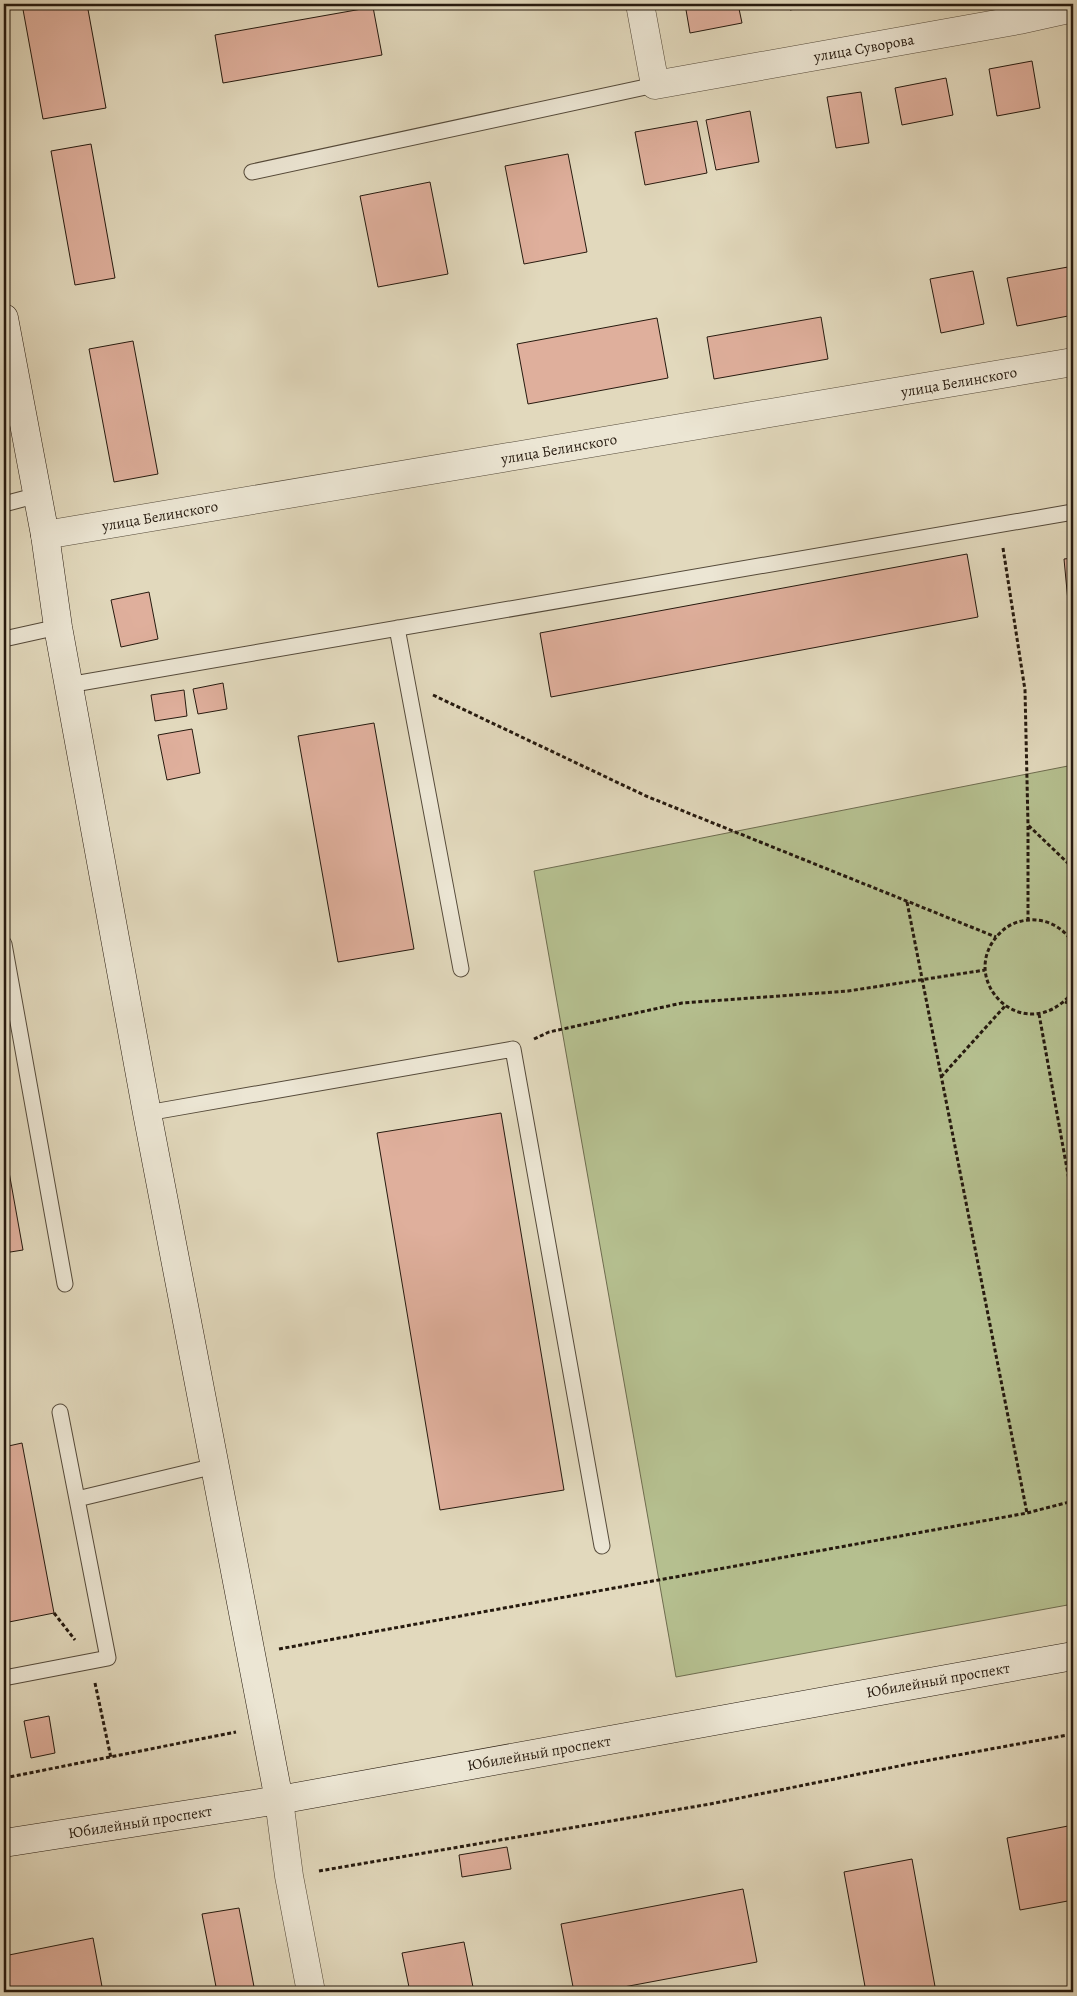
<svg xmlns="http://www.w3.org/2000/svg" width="1077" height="1996" font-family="Alegreya,serif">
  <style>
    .green { fill: #b5bf8f; stroke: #6e6c4f }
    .building { fill: #dfaf9c; stroke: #261a0f }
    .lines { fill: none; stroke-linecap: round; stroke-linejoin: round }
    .service-casing { stroke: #554a3a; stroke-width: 17 }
    .minor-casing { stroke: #554a3a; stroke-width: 29 }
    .tertiary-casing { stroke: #554a3a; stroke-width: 29 }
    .secondary-casing { stroke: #261a0f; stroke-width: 29 }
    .path { stroke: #261a0f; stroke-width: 3; stroke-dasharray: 4 2.5; stroke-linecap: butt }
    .service { stroke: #ece6d4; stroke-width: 15 }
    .minor { stroke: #ece6d4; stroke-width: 28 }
    .tertiary { stroke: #ece6d4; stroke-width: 28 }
    .secondary { stroke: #ece6d4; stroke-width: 28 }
    .labels { text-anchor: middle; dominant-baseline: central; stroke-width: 4; stroke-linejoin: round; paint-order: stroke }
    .street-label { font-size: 15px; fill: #261a0f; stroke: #ece6d4 }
  </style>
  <rect width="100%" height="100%" fill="#e2d9bd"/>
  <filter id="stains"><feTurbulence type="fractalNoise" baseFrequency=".004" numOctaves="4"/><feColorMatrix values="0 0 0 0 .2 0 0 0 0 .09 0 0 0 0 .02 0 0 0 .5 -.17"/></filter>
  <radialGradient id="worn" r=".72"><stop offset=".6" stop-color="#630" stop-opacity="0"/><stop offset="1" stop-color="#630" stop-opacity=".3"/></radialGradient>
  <path class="green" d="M1073,765V1604L676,1677L534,871Z"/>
  <path class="building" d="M22,4H87L106,108L43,119Z
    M685,4H738L742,23L690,33Z
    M789,4H823L790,10Z
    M373,7L382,55L223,83L215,35Z
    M1032,61L1040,108L997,116L989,69Z
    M946,78L953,115L902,125L895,88Z
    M861,92L869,143L836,148L827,97Z
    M750,111L759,162L716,170L706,120Z
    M697,121L707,173L645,185L635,132Z
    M91,144L115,278L75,285L51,151Z
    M568,154L587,252L524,264L505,166Z
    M430,182L448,274L378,287L360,196Z
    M1068,267L1073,294V315L1017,326L1007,278Z
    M973,271L984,324L941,333L930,279Z
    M821,317L828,359L714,379L707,337Z
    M657,318L668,378L528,404L517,344Z
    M133,341L158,474L114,482L89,349Z
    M967,554L978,617L551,697L540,633Z
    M1073,558V644H1072L1064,559Z
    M149,592L158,639L121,647L111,600Z
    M223,683L227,709L198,714L193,689Z
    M184,690L187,716L155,721L151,695Z
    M374,723L414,949L338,962L298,736Z
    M192,729L200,773L167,780L158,735Z
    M501,1113L564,1490L440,1510L377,1133Z
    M4,1144L23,1250L4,1253Z
    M22,1443L54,1613L4,1623V1447Z
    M49,1716L55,1753L31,1758L24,1721Z
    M1073,1825V1900L1020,1910L1007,1838Z
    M507,1847L511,1869L462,1877L459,1855Z
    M912,1859L936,1992H866L844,1872Z
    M743,1889L757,1962L597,1992H574L561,1924Z
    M239,1908L255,1992H217L202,1914Z
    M93,1938L103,1992H4V1956Z
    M464,1942L474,1992H410L402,1953Z"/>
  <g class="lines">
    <defs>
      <path id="service" d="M252,172L655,85
        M4,504L38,495
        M397,628L461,969
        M4,639L58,627
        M68,685L1073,512
        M4,944L65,1284
        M147,1113L513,1049L602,1546
        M77,1499L215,1466
        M4,1678L108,1658L60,1412"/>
      <path id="minor" d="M640,4L655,85L1019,20L1073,8
        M45,535L1073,362"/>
      <path id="tertiary" d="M279,1800L289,1876L311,1992"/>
      <path id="secondary" d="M4,318L45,535L58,627L147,1113L279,1800
        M4,1843L279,1800L1073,1656"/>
    </defs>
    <use href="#service" class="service-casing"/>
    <use href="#minor" class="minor-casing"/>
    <use href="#tertiary" class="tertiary-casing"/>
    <use href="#secondary" class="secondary-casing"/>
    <path class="path" d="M1003,548L1025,690L1028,825L1073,868
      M433,695L646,796L996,937
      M1028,826V920
      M907,902L1027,1513
      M1073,944C1066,930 1051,921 1036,920C1023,919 1010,923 1001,932C953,978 1024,1051 1073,992
      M1065,1002L1073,1004
      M1039,1014L1073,1202
      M534,1039L549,1032L682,1003L848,991L985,970
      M941,1077L1005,1006
      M54,1613L75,1640
      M279,1649L1027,1513L1073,1501
      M95,1683L111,1758
      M4,1778L236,1732
      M319,1871L710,1804L914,1763L1073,1734"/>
    <use href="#service" class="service"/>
    <use href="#minor" class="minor"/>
    <use href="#tertiary" class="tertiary"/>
    <use href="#secondary" class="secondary"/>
  </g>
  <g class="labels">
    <g class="street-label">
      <text transform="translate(864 48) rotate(-10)">улица Суворова</text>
      <text transform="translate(959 382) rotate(-10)">улица Белинского</text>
      <text transform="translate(559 449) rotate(-10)">улица Белинского</text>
      <text transform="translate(160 516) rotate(-10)">улица Белинского</text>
      <text transform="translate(938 1680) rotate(-10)">Юбилейный проспект</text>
      <text transform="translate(539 1753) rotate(-10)">Юбилейный проспект</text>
      <text transform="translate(140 1822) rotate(-9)">Юбилейный проспект</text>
    </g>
  </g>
  <rect width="1077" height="1996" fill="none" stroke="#e2d9bd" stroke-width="20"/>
  <rect x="5" y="5" width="1067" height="1986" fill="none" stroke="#261a0f" stroke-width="2.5"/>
  <rect x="10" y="10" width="1057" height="1976" fill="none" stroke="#261a0f"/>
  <rect width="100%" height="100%" filter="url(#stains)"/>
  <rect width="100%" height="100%" fill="url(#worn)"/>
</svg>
